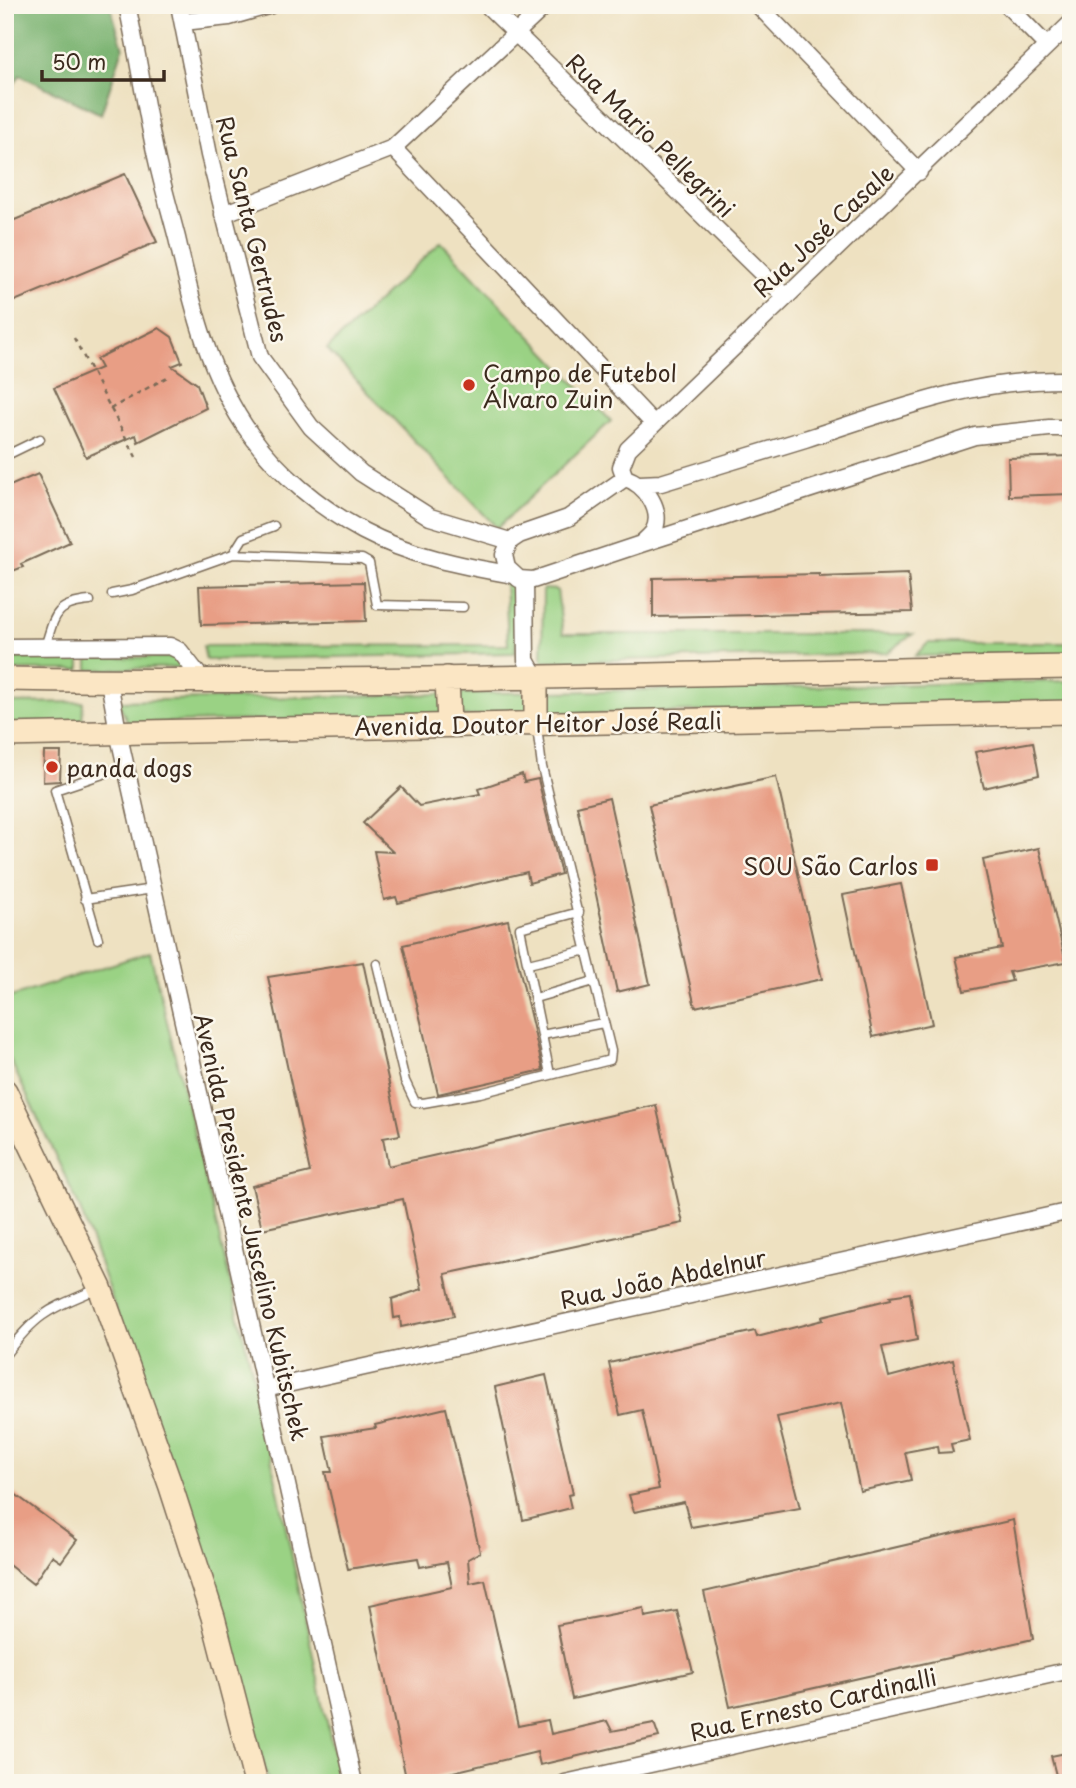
<svg xmlns="http://www.w3.org/2000/svg" width="1076" height="1788" font-family="'Playpen Sans',sans-serif">
  <style>
    .green { fill: #9ad284; stroke: #6a7e51; stroke-width: 2 }
    .forest { fill: #7bb472; stroke: #5b6f48; stroke-width: 2 }
    .building { fill: #e89e85 }
    .lines { fill: none; stroke-linecap: round; stroke-linejoin: round }
    .lane-casing { stroke: #7a6a57; stroke-width: 11 }
    .street-casing { stroke: #7a6a57; stroke-width: 19 }
    .secondary-casing { stroke: #7a6a57; stroke-width: 26 }
    .path { stroke: #7a6a57; stroke-width: 2.5; stroke-dasharray: 5 5; stroke-linecap: butt }
    .lane { stroke: #fff; stroke-width: 8 }
    .street { stroke: #fff; stroke-width: 16 }
    .secondary { stroke: #fbe6c4; stroke-width: 23 }
    .poi-dot { fill: #c8321e; stroke: #fbf7ec; stroke-width: 2.5 }
    .labels { text-anchor: middle; dominant-baseline: central; stroke-width: 5; stroke-linejoin: round; paint-order: stroke }
    .street-label { font-size: 23px; fill: #3b2a1e; stroke: #fbf7ec }
    .poi-label { font-size: 23px; fill: #3b2a1e; stroke: #fbf7ec; text-anchor: start }
  </style>
  <rect width="100%" height="100%" fill="#fbf7ec"/>
  <filter id="ink" filterUnits="userSpaceOnUse"><feTurbulence type="fractalNoise" baseFrequency=".0143" numOctaves="2"/><feDisplacementMap in="SourceGraphic" scale="14" xChannelSelector="R" yChannelSelector="G"/><feConvolveMatrix kernelMatrix="1 2 1 2 8 2 1 2 1" color-interpolation-filters="sRGB"/></filter>
  <filter id="wash" filterUnits="userSpaceOnUse"><feTurbulence type="fractalNoise" baseFrequency=".00686" numOctaves="4" result="noise"/><feDisplacementMap in="SourceGraphic" scale="28" xChannelSelector="R" yChannelSelector="G"/><feGaussianBlur stdDeviation="1.57" result="paint"/><feColorMatrix in="noise" values="0 0 0 0 0 0 0 0 0 0 0 0 0 0 0 0 0 1.4 0 .05"/><feComposite in="paint" operator="in"/></filter>
  <g filter="url(#wash)">
    <rect width="100%" height="100%" fill="#eee1c1"/>
    <path class="green" d="M441,242L611,421L497,528L327,349Z
      M505,579L520,585L515,653L206,660L203,646L508,645Z
      M543,589L557,590L563,634H913L887,653L542,662Z
      M928,643H1071V654L915,656Z
      M80,657V670H5L6,658Z
      M176,657L184,667L88,670V658Z
      M1071,681V704L128,723L118,701Z
      M83,702L82,727L5,728V703Z
      M150,952L258,1396L340,1783H269L195,1533L79,1206L5,1049V999Z"/>
    <path class="forest" d="M5,5H110L123,48L101,114L20,75L5,99Z"/>
    <g id="blocks">
      <path class="building" d="M125,174L157,242L5,305V224Z
        M159,328L172,337L182,362L172,366L197,384L206,408L138,442L136,435L86,457L54,388L101,368L96,359Z
        M1071,456V494L1009,496L1008,458Z
        M38,474L70,542L21,564L23,567L10,572L5,563V488Z
        M819,574V577L908,574L912,612L653,617V578Z
        M364,582L366,621L201,625L199,586Z
        M1033,742L1039,775L984,788L975,752Z
        M44,752H61L60,781L43,782Z
        M522,774L524,782L538,779L561,874L529,883L527,872L398,903L396,897L384,900L374,851L393,852L363,823L401,787L419,806L480,794L478,789Z
        M776,777L822,979L695,1007L649,805Z
        M609,798L650,984L617,992L577,806Z
        M1039,848L1066,962L1009,972L1012,981L964,991L956,957L1002,948L983,860Z
        M901,884L932,1024L873,1037L843,895Z
        M508,920L543,1070L438,1094L403,945Z
        M363,962L400,1135L383,1138L388,1166L656,1105L683,1223L445,1274L454,1316L401,1327L400,1317L394,1318L392,1299L422,1289L403,1199L262,1229L252,1186L310,1172L268,977Z
        M910,1293L917,1340L882,1347L889,1377L953,1360L970,1440L951,1444L953,1452L938,1453L937,1446L905,1452L911,1480L860,1491L841,1403L777,1417L800,1508L691,1527L684,1502L634,1512L629,1495L659,1489L642,1410L620,1415L609,1363L755,1331L757,1337L823,1320L822,1316L891,1299L890,1296Z
        M546,1375L573,1494L568,1495L571,1508L523,1520L495,1387Z
        M446,1408L480,1552L468,1559L470,1583L485,1580L518,1726L548,1720L551,1734L607,1721L612,1731L654,1723L659,1737L540,1765L537,1752L407,1783L370,1605L452,1587L447,1562L420,1567L418,1558L348,1569L325,1472H332L324,1436L376,1428L375,1425Z
        M15,1494L77,1540L61,1562L52,1556L33,1584L5,1562V1508Z
        M1013,1520L1033,1639L730,1707L704,1592Z
        M644,1608L645,1617L677,1611L693,1672L572,1699L557,1625Z
        M1071,1752V1783H1058L1051,1756Z"/>
    </g>
  </g>
  <g filter="url(#ink)">
    <use href="#blocks" fill-opacity="0" stroke="#7a6a57" stroke-width="2"/>
    <g class="lines">
      <defs>
        <path id="lane" d="M5,456L40,439
          M233,554L243,538L274,526
          M112,594L132,590L233,554L362,559L369,563L377,605L463,607
          M45,647C55,616 54,604 90,601
          M85,899L153,889
          M98,939L55,790L127,766
          M377,964L405,1081L415,1102L423,1103L480,1093L610,1060L611,1051L542,767L537,727
          M528,964L587,950
          M535,998L594,981
          M542,1035L603,1023
          M550,1074L520,928L579,912
          M5,1355C38,1312 48,1310 97,1289"/>
        <path id="street" d="M127,5C138,55 145,106 156,156C162,184 170,211 177,238C192,305 210,379 251,435C279,474 320,508 363,531C410,556 462,566 514,575
          M179,5L209,155L260,357L311,427L361,473L430,517L510,541
          M487,5L785,296
          M758,5L919,172
          M1007,5L1047,46
          M183,22L229,17L271,5
          M393,148L653,423
          M223,214L393,148L546,5
          M625,478L621,467L628,449L1071,23
          M625,478C645,483 665,512 653,532C650,536 644,541 641,544L533,580L519,579L507,568L504,555L510,541L519,535L568,518Z
          M640,484L661,483C709,468 757,454 805,439C895,410 974,378 1071,380
          M641,544L975,436L1049,428H1071
          M525,581L526,660L536,678
          M5,647L170,646L180,651L201,678
          M109,681L118,732L354,1783
          M265,1389L1071,1211
          M565,1783L1071,1670"/>
        <path id="secondary" d="M447,678L449,724
          M536,678V725
          M5,679C360,685 716,672 1071,667
          M5,735L1071,712
          M5,1091L100,1288L171,1487L213,1617L256,1783"/>
      </defs>
      <use href="#lane" class="lane-casing"/>
      <use href="#street" class="street-casing"/>
      <use href="#secondary" class="secondary-casing"/>
      <path class="path" d="M74,338L136,457
        M110,409L169,376"/>
      <use href="#lane" class="lane"/>
      <use href="#street" class="street"/>
      <use href="#secondary" class="secondary"/>
    </g>
  </g>
  <g class="poi-dot">
    <circle cx="469" cy="385" r="7"/>
    <circle cx="52" cy="767" r="7"/>
    <rect x="925" y="858" width="14" height="14" rx="3.5"/>
  </g>
  <g class="labels">
    <g class="street-label">
      <text transform="translate(651 135) rotate(44)">Rua Mario Pellegrini</text>
      <text transform="translate(253 229) rotate(76)">Rua Santa Gertrudes</text>
      <text transform="translate(823 230) rotate(-43)">Rua José Casale</text>
      <text transform="translate(538 723) rotate(-1)">Avenida Doutor Heitor José Reali</text>
      <text transform="translate(252 1227) rotate(77)">Avenida Presidente Juscelino Kubitschek</text>
      <text transform="translate(663 1278) rotate(-12)">Rua João Abdelnur</text>
      <text transform="translate(813 1704) rotate(-13)">Rua Ernesto Cardinalli</text>
    </g>
    <g class="poi-label">
      <text x="483" y="372">Campo de Futebol<tspan x="483" dy="26">Álvaro Zuin</tspan></text>
      <text x="66" y="767">panda dogs</text>
      <text x="918" y="865" text-anchor="end">SOU São Carlos</text>
    </g>
  </g>
  <rect width="1076" height="1788" fill="none" stroke="#fbf7ec" stroke-width="28"/>
  <path d="M42 70v10h122v-10" fill="none" stroke="#3b2a1e" stroke-width="3.5"/>
  <text x="52" y="70" font-size="21" fill="#3b2a1e" stroke="#fbf7ec" stroke-width="5" paint-order="stroke">50 m</text>
</svg>
